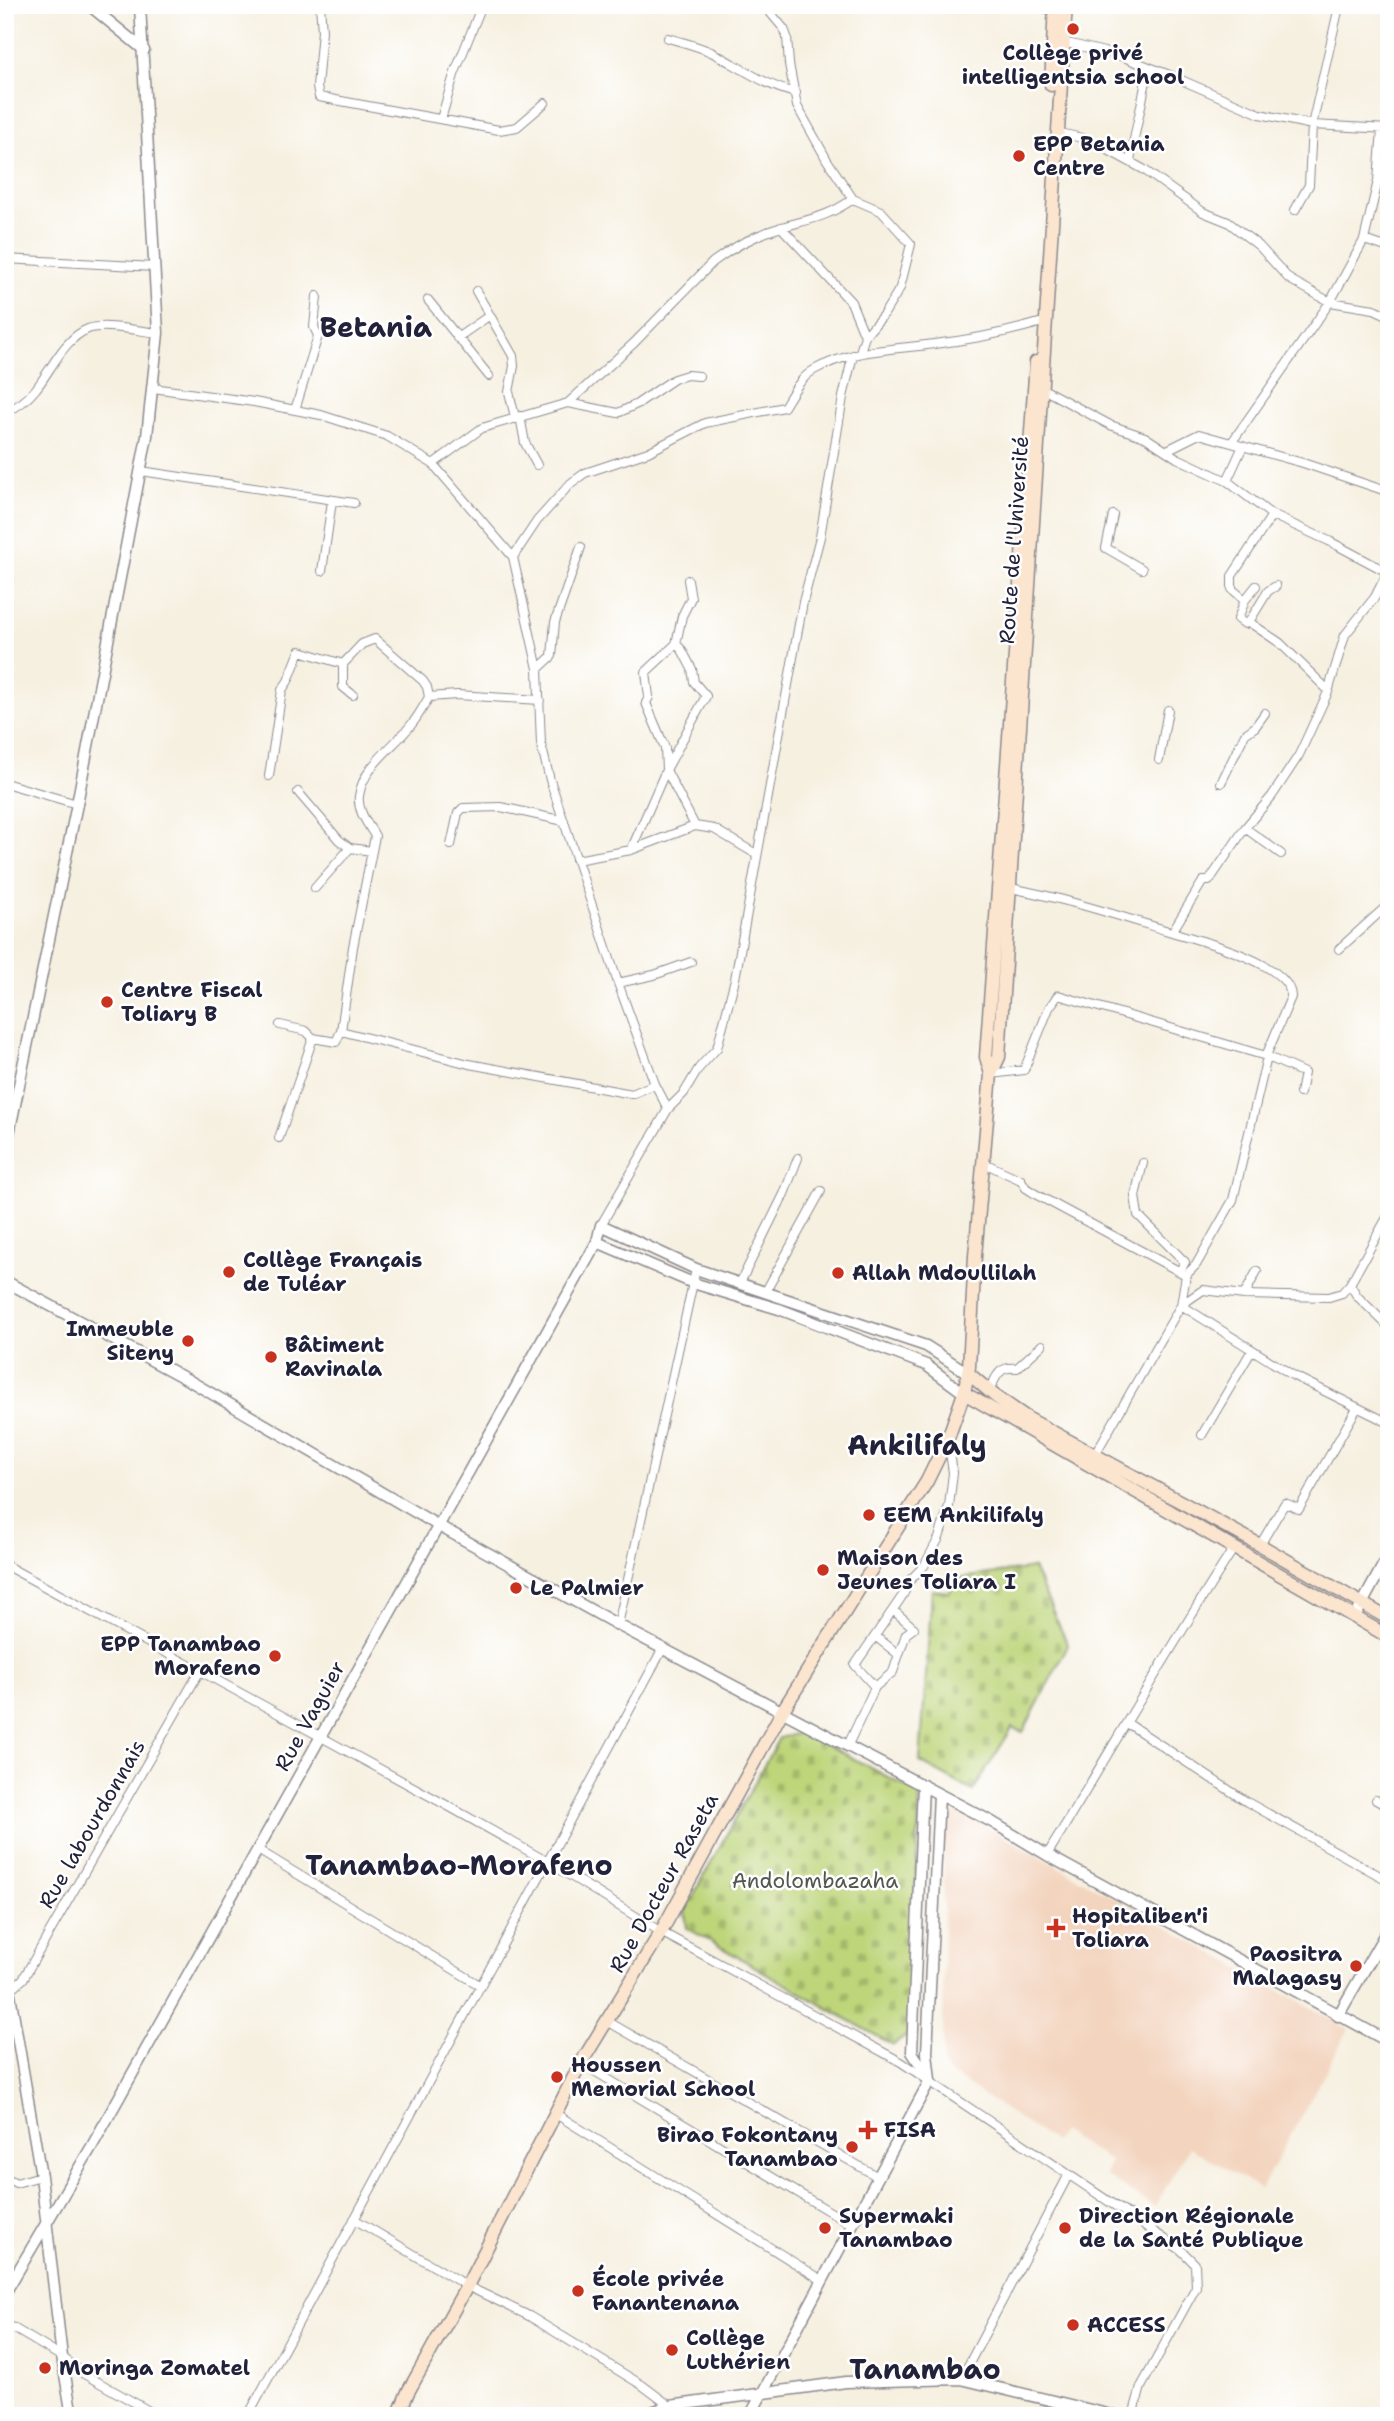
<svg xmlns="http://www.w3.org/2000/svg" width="1394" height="2421" font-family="'Shantell Sans',sans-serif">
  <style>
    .built { fill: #f3d4be }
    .cemetery { fill: url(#cemetery-stones); stroke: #707c5a; stroke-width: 2 }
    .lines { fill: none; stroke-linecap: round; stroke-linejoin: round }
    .minor-casing { stroke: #8c898e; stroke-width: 10 }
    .tertiary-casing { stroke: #8c898e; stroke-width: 13 }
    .secondary-casing { stroke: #8c898e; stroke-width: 15 }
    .minor { stroke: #fff; stroke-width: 8 }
    .tertiary { stroke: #fff; stroke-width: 10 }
    .secondary { stroke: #fbe5cf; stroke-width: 12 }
    .poi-dot { fill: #c8321e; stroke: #fff; stroke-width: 2.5 }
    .labels { text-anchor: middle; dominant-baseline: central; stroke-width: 5; stroke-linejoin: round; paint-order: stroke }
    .poi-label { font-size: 21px; font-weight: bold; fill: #22223b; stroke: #fff; text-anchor: start }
    .street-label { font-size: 21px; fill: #22223b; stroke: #fff }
    .park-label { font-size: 21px; fill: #51584e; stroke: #fff }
    .district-label { font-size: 28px; font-weight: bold; fill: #22223b; stroke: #fff }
  </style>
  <defs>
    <pattern id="cemetery-stones" width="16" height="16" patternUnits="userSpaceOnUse" patternTransform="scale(1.75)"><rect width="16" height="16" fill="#bed57a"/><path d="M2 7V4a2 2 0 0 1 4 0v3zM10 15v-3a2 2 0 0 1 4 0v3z" fill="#a3b76a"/></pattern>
  </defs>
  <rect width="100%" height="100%" fill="#fff"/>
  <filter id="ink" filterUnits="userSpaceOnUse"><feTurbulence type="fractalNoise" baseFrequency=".0143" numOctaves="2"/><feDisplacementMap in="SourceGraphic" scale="14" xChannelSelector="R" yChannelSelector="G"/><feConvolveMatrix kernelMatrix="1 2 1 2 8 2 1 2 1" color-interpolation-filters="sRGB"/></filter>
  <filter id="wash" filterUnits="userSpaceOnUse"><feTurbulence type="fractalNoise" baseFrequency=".00686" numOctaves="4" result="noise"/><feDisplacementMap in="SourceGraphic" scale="28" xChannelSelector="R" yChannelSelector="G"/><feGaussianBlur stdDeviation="1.57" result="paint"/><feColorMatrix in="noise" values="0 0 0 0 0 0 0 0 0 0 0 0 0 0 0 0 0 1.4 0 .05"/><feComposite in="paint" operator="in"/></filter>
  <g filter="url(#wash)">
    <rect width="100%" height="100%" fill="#f6f0e0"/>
    <path class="built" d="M955,1809L1349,2029L1261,2189L1189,2147L1155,2207L1105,2176L1111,2162L1061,2131L1054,2142L948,2072L943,2066L944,1827Z"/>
    <path class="cemetery" d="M1033,1568L1068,1645L1023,1732L1012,1728L973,1791L920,1762L932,1590L950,1592L953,1579Z
      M803,1732L920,1794L908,2035L893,2045L687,1928L685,1911L779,1738Z"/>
  </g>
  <g filter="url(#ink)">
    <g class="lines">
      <defs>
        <path id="minor" d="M320,5L322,31L317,87L319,97L499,130L517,127L545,103
          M1025,5L1054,10
          M668,38C682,42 698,46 711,52C739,66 765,86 796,93
          M1063,42L1121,56L1172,76L1260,114L1312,125L1389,129
          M441,119L454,75L482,5
          M1056,132L1082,138L1108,150L1143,169L1203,212L1228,222L1259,246L1289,279L1330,302L1374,309L1389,316
          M1130,162C1133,141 1138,121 1142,101C1145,88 1145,79 1151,68
          M853,199L881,211L911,244L900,288L884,314L865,336
          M1295,210L1309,185L1312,125L1338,11
          M781,227L851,302L865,336L860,352
          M1364,240L1389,248
          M5,259L155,267
          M476,291L513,356L514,366L509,392L515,417
          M428,300L489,376
          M457,338L490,315
          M153,388L254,402L321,415L387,436L433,464L513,557L538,669L541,744L550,780L618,983L655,1084L668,1109
          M1043,389L1110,425L1145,437L1177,458L1227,481L1272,515L1329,541L1389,573
          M568,403L618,413L637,404L674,379L687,375L699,376
          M295,410L318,336L314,327L317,296
          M5,413C17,407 27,400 35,390C50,372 64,338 88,329C104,323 140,331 158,333
          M520,416L525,443L537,465
          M1232,442L1330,302L1364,240L1378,181L1382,129
          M1167,450L1199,434L1303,463L1389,492
          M433,464L482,428L568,403L634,343L713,262C733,247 757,234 782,227C810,219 828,217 853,199L827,160L797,106L789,64L787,37L784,29L764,5
          M141,471L354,503
          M1227,481L1243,446
          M1113,515L1106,548L1142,569
          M513,557L537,521L571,483L585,473L648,452L705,423L784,407C792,394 800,378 814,370C851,349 894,350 934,344C969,340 1005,333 1039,323
          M322,571L332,501
          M1276,586L1268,591L1249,622L1280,643L1328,690
          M1245,600L1232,589V576L1272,515
          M1249,622L1245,624L1238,619L1245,600L1256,586
          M676,644L646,672L649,697L646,703L665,748L666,770L695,826
          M538,669L552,656L555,622L581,547
          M429,697L457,695L540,700
          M1159,760L1168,710
          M269,776L282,690L288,681L300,651L343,664
          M5,783L77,804
          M1221,783L1245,734L1255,727L1265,713
          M298,792L339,840L350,848L372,851
          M1245,828L1272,796L1299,755L1328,692L1345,635L1375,597L1387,573
          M451,845L458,813L463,808L501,807L564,821
          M631,850L666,770L706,696L694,682L692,669L682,650L676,644L682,616L691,598L688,580
          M576,860L631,850L695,826L714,829L756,854
          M315,888L350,848
          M1010,888C1063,898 1113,914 1165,930C1198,940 1235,949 1265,966C1277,973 1291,983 1291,997L1266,1056
          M1172,932L1203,881H1209L1245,828L1281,854
          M1339,949L1389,904
          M618,983L654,975L691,962
          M280,1025L306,1031L313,1038L336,1042L341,1031L353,947L375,836C368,824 357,811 359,796C363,766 394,747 411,725C418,717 423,707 429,697L427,687L423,681L375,639L362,644L343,664V687L353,695
          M341,1031L469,1064L632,1094L655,1084
          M991,1074L1024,1070L1049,1008L1058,995L1266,1056L1304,1073L1300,1093
          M279,1138L313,1038
          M984,1163L1021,1180L1026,1188L1037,1195L1186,1275
          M1143,1163L1135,1196L1138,1215L1185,1262L1180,1271
          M601,1225L668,1109L684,1093L699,1068L717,1048L735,979L803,602L820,537L843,397L853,355
          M740,1283L784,1194L798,1158
          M1350,1284L1357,1296L1389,1327
          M766,1291L821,1191
          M1244,1295L1257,1271
          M1181,1305L1203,1290L1244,1295L1329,1297L1342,1293L1350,1284L1389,1214
          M1181,1305L1294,1376L1389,1423
          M989,1391C997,1376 998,1366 1017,1368L1042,1345
          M1202,1435L1252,1350
          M1094,1456L1181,1305L1186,1275L1196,1265L1233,1200L1267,1057
          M1260,1545L1285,1503L1299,1509L1357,1408
          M5,1565L448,1806L548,1862L661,1932L901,2062L1181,2250L1195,2264L1196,2287L1141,2387L1133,2416
          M618,1625L696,1269
          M875,1636L898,1654
          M875,1687L855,1665L903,1595L910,1580L924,1566L939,1538L949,1506L953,1473L948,1438
          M1127,1723L1247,1802L1389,1881
          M848,1745L875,1687L893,1672L906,1634L914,1628L893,1610
          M1376,1800L1389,1807
          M258,1850L481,1986
          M1047,1855C1110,1752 1169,1648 1234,1548
          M7,1993L23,1979L201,1669
          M607,2021L878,2177
          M581,2063L852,2225
          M556,2114L822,2280
          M5,2177L16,2183L41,2176
          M354,2219L467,2286L529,2316L642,2385L670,2406
          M5,2323L62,2357L84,2374L158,2416
          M961,2379L1068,2176
          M248,2416L663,1648"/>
        <path id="tertiary" d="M89,5L144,50
          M5,1153L77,804L147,436L158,333L140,5
          M597,1242L693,1283L779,1309L926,1365L964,1393
          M5,1281L190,1381L439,1526L618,1625L992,1822L1047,1855L1389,2042
          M1355,1617L1389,1554
          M923,1785L912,2052L929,2078
          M5,1965L41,2176L62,2357L72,2416
          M1338,2016L1389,1927
          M5,2293L92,2146L597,1242L601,1225L696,1269L926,1346L968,1373
          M639,2416L670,2406L846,2382L961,2379L1116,2416
          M750,2416L930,2080L927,2053L939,1794"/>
        <path id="secondary" d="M1051,85L1055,5
          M991,1074L986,1057L1036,362
          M968,1373L995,1396L1027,1418L1260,1545L1389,1619
          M964,1393L1389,1637
          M398,2416L408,2392L467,2286L581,2063L661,1932L783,1710L927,1481L948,1438L964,1393L969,1367L975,1256L991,1074L999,1057L1066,5"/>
      </defs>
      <use href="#minor" class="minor-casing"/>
      <use href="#tertiary" class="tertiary-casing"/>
      <use href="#secondary" class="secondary-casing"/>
      <use href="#minor" class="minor"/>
      <use href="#tertiary" class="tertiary"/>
      <use href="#secondary" class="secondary"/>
    </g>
  </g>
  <g class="poi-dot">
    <circle cx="1073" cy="29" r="7"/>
    <circle cx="1019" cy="156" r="7"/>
    <circle cx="107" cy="1002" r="7"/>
    <circle cx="229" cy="1272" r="7"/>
    <circle cx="838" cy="1273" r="7"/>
    <circle cx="188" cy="1341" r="7"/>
    <circle cx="271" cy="1357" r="7"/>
    <circle cx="869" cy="1515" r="7"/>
    <circle cx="823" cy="1570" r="7"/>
    <circle cx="516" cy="1588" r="7"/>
    <circle cx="275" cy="1656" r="7"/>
    <path d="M1052.5 1917.5h7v7h7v7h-7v7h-7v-7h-7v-7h7z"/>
    <circle cx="1356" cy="1966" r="7"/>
    <circle cx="557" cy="2077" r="7"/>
    <path d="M864.5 2119.5h7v7h7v7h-7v7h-7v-7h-7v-7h7z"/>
    <circle cx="852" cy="2147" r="7"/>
    <circle cx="825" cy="2228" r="7"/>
    <circle cx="1065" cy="2228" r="7"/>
    <circle cx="578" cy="2291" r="7"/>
    <circle cx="1073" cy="2325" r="7"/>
    <circle cx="672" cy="2350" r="7"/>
    <circle cx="45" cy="2368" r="7"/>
  </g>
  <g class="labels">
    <g class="poi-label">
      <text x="1073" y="53" text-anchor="middle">Collège privé<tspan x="1073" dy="24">intelligentsia school</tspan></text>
      <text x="1033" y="144">EPP Betania<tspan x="1033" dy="24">Centre</tspan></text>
      <text x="121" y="990">Centre Fiscal<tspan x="121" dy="24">Toliary B</tspan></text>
      <text x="243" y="1260">Collège Français<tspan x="243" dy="24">de Tuléar</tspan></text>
      <text x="852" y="1273">Allah Mdoullilah</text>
      <text x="174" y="1329" text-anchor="end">Immeuble<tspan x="174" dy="24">Siteny</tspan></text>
      <text x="285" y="1345">Bâtiment<tspan x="285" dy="24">Ravinala</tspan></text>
      <text x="883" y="1515">EEM Ankilifaly</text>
      <text x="837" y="1558">Maison des<tspan x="837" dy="24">Jeunes Toliara I</tspan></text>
      <text x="530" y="1588">Le Palmier</text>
      <text x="261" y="1644" text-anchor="end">EPP Tanambao<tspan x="261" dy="24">Morafeno</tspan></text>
      <text x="1072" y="1916">Hopitaliben'i<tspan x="1072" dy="24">Toliara</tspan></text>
      <text x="1342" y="1954" text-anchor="end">Paositra<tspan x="1342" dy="24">Malagasy</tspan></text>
      <text x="571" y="2065">Houssen<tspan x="571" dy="24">Memorial School</tspan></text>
      <text x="884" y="2130">FISA</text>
      <text x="838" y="2135" text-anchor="end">Birao Fokontany<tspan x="838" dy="24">Tanambao</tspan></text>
      <text x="839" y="2216">Supermaki<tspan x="839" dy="24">Tanambao</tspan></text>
      <text x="1079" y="2216">Direction Régionale<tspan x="1079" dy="24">de la Santé Publique</tspan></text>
      <text x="592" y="2279">École privée<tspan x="592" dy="24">Fanantenana</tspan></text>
      <text x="1087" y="2325">ACCESS</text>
      <text x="686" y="2338">Collège<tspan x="686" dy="24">Luthérien</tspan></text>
      <text x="59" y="2368">Moringa Zomatel</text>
    </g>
    <g class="street-label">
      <text transform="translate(1014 540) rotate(-86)">Route de l'Université</text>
      <text transform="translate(310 1716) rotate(-61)">Rue Vaguier</text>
      <text transform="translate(92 1824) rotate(-60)">Rue labourdonnais</text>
      <text transform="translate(664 1883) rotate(-61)">Rue Docteur Raseta</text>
    </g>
    <g class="park-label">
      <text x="815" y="1881">Andolombazaha</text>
    </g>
    <g class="district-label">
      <text x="376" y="327">Betania</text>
      <text x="917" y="1445">Ankilifaly</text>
      <text x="459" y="1865">Tanambao-Morafeno</text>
      <text x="925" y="2369">Tanambao</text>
    </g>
  </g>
  <rect width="1394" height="2421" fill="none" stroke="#fff" stroke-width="28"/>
</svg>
